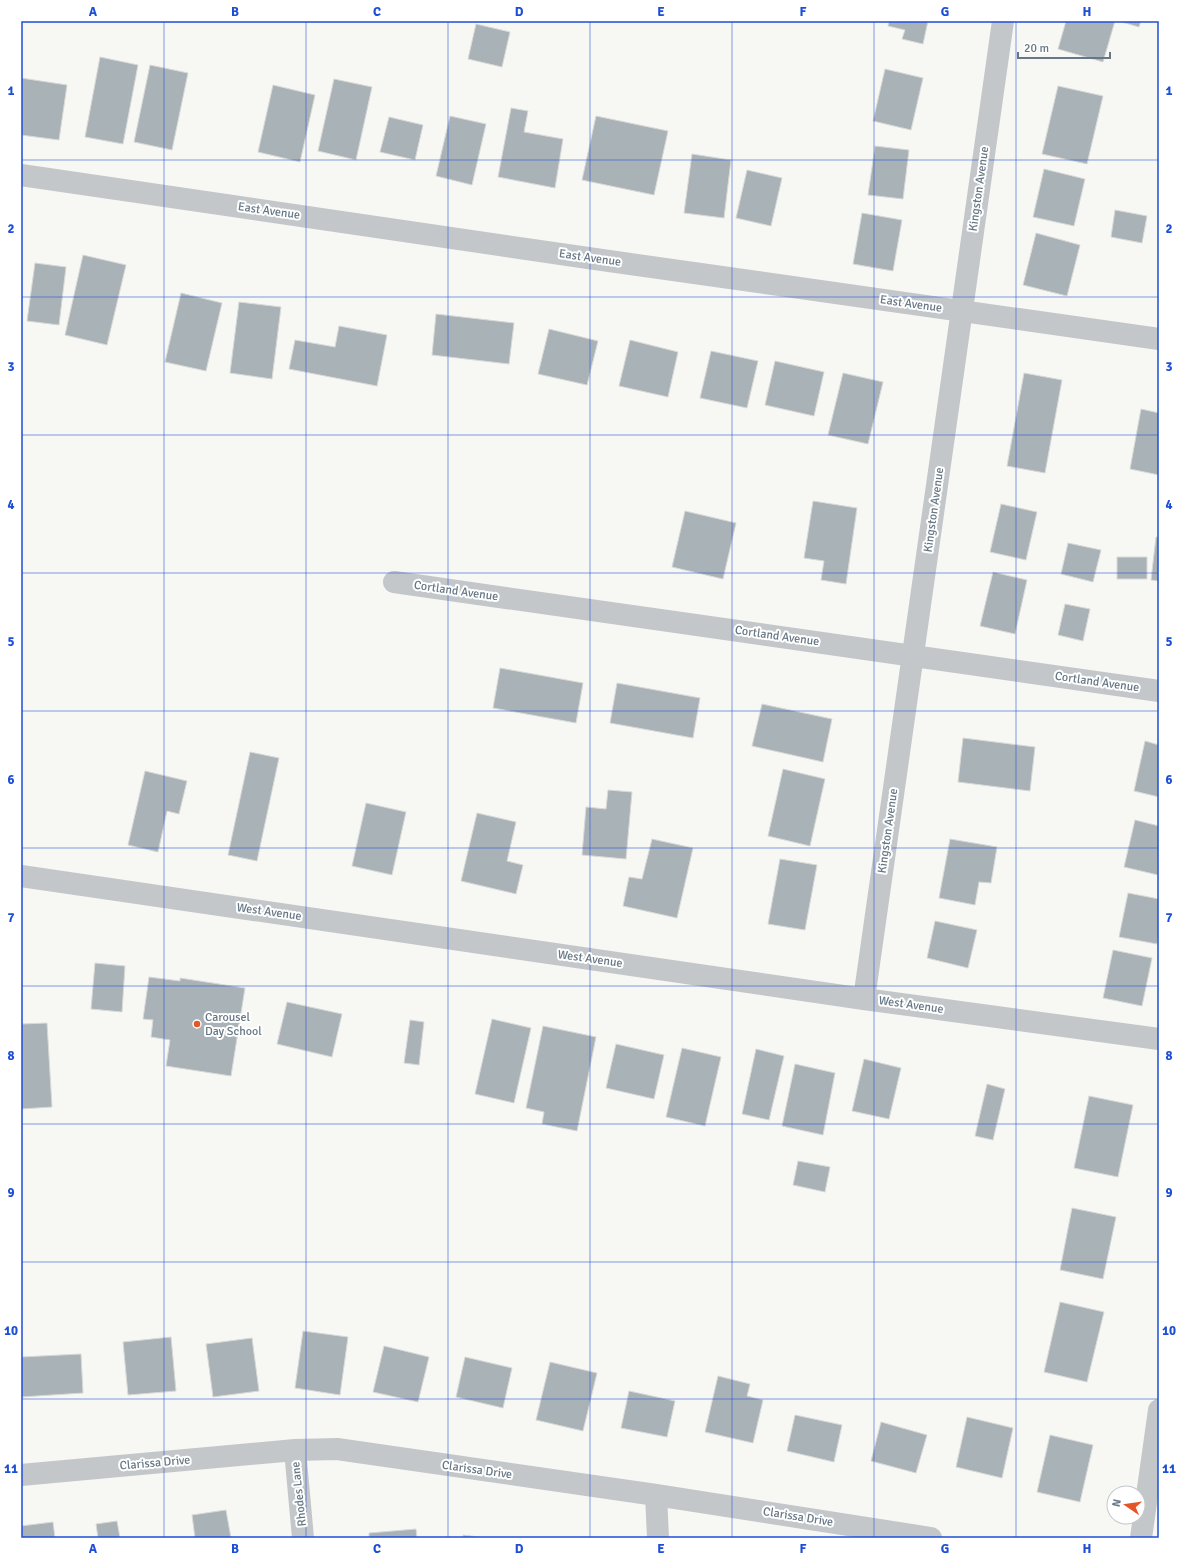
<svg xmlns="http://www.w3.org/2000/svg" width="1180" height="1559" font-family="Signika,sans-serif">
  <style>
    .building { fill: #a9b2b7; stroke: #d9d9d6 }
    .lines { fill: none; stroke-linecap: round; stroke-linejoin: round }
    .minor { stroke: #c3c7ca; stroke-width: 22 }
    .grid { fill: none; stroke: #1d4ed8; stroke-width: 1; stroke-opacity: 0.55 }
    .poi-dot { fill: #e45527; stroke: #fff; stroke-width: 1.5 }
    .labels { text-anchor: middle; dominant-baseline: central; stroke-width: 4; stroke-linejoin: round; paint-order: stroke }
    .street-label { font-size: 12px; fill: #667785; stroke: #fff }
    .poi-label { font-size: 12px; fill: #667785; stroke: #fff; text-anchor: start }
    .neatline { fill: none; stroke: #1d4ed8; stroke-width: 1.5 }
    .grid-label { font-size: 13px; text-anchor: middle; font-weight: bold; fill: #1d4ed8 }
  </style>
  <rect width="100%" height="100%" fill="#f7f7f4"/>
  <path class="building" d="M889,21H928L923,44L902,39L905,30L888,26Z
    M1066,21H1115L1103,62L1058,49Z
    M1118,21H1141L1139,27Z
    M476,24L510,32L502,67L468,59Z
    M100,57L138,65L123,144L85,137Z
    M150,65L188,73L172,150L134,142Z
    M885,69L923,78L911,130L873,121Z
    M21,78L67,85L59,140L21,135Z
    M334,79L372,87L356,160L318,151Z
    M273,85L315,95L300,162L258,152Z
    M1058,86L1103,96L1087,164L1042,154Z
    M511,108L528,111L524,132L563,139L555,188L498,177Z
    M450,116L486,124L472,185L436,176Z
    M596,116L668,131L654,195L582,180Z
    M389,117L423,125L415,160L380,152Z
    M875,146L909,150L903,199L868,195Z
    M692,154L731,160L724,218L684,213Z
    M1044,169L1085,179L1074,226L1033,217Z
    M747,170L782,178L771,226L736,218Z
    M1115,210L1147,216L1142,243L1111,237Z
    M862,213L902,220L893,271L853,264Z
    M1036,233L1080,245L1067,296L1023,285Z
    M83,255L126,265L107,345L65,335Z
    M35,263L66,267L59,325L27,321Z
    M181,293L222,303L206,371L165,362Z
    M239,302L281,307L272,379L230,373Z
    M436,314L514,323L509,364L432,355Z
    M339,326L387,335L377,386L289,369L295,340L335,347Z
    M549,329L598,341L587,385L538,374Z
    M630,340L678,352L668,397L619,386Z
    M711,351L758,361L747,408L700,398Z
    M775,361L824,372L814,416L765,405Z
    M843,373L883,382L868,444L828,435Z
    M1024,373L1062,380L1045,473L1007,466Z
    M1141,409L1159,413V475L1130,469Z
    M813,501L857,508L846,584L821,580L824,561L804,558Z
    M1001,504L1037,512L1026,560L990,552Z
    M685,511L736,523L723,579L672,567Z
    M1156,537H1159V581L1151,580Z
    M1068,543L1101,550L1093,582L1061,574Z
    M1117,557H1147V579H1117Z
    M993,572L1027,580L1015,634L980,626Z
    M1065,604L1090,609L1083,641L1058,635Z
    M500,668L583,683L576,723L493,708Z
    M617,683L700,698L693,738L610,723Z
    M762,704L832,719L823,762L752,746Z
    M963,738L1035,747L1030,791L958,782Z
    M1145,741L1159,745V797L1134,791Z
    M250,752L279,758L257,861L228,855Z
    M783,769L825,779L810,846L768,836Z
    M145,771L187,781L179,814L167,811L158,852L128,845Z
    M608,790L632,792L626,859L582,855L586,807L606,809Z
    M366,803L406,812L392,875L352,866Z
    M477,813L516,822L507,861L523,865L516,894L461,881Z
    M1135,820L1159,826L1158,875L1124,867Z
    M652,839L693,848L677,918L623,906L629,877L642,879Z
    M950,839L997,847L991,883L979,882L975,905L939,898Z
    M780,859L817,865L805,930L768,924Z
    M1128,893L1159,899V933L1157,944L1119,937Z
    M935,921L977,930L968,968L927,958Z
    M1113,950L1152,958L1142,1006L1103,998Z
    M95,963L125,966L122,1012L91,1009Z
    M149,977L180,981V978L245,988L231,1076L166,1066L170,1040L151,1037L153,1020L143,1019Z
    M287,1002L342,1014L332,1057L277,1044Z
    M492,1019L531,1028L514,1103L475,1094Z
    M410,1020L424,1022L419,1065L404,1063Z
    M47,1023L52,1107L21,1109V1024Z
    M543,1026L596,1037L577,1131L542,1124L544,1112L526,1108Z
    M616,1044L664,1055L654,1099L606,1088Z
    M682,1048L721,1057L705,1126L666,1117Z
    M756,1049L784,1056L769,1120L742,1114Z
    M864,1059L901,1068L889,1119L852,1111Z
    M795,1064L835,1073L823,1135L782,1126Z
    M987,1084L1005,1089L993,1140L975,1136Z
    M1089,1096L1133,1105L1118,1177L1074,1168Z
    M798,1161L830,1167L825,1192L793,1185Z
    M1072,1208L1116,1217L1103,1279L1060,1270Z
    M1060,1302L1104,1312L1087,1382L1044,1372Z
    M303,1331L348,1337L340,1395L295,1388Z
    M171,1337L176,1391L128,1395L123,1342Z
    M252,1338L259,1391L213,1397L206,1344Z
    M384,1346L429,1357L418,1402L373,1392Z
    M81,1354L83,1393L21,1397V1357Z
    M465,1357L512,1368L503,1408L456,1397Z
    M550,1362L597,1373L583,1431L536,1420Z
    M718,1376L750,1384L747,1396L763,1400L753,1443L705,1432Z
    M629,1391L675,1401L667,1437L621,1428Z
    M795,1415L842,1425L834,1462L787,1451Z
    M967,1417L1013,1428L1002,1478L956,1467Z
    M881,1422L927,1435L916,1473L871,1461Z
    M1050,1435L1093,1445L1080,1502L1037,1492Z
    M226,1510L231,1538H195L192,1515Z
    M117,1521L120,1538H98L96,1524Z
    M53,1522L55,1538H22L21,1526Z
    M416,1529L417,1538H369V1533Z
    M463,1535L487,1538H463Z"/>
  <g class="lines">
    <path class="minor" d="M21,175L588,258L1159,339
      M394,582L1159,691
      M21,876L864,999L1159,1039
      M864,999L1003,21
      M295,1450L303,1538
      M21,1475L295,1450L337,1449L656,1495L931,1538
      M656,1495L658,1538
      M1141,1538L1159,1410"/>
  </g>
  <path class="grid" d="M164,21V1538M306,21V1538M448,21V1538M590,21V1538M732,21V1538M874,21V1538M1016,21V1538M21,160H1159M21,297H1159M21,435H1159M21,573H1159M21,711H1159M21,848H1159M21,986H1159M21,1124H1159M21,1262H1159M21,1399H1159"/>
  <circle class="poi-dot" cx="197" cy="1024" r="4"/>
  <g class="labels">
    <g class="street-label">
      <text transform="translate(979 189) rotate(-82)">Kingston Avenue</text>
      <text transform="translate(269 211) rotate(8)">East Avenue</text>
      <text transform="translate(590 258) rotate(8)">East Avenue</text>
      <text transform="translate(911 304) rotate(8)">East Avenue</text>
      <text transform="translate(934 510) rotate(-82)">Kingston Avenue</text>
      <text transform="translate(456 591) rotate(8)">Cortland Avenue</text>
      <text transform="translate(777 636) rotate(8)">Cortland Avenue</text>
      <text transform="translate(1097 682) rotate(8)">Cortland Avenue</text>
      <text transform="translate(888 831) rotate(-82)">Kingston Avenue</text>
      <text transform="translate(269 912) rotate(8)">West Avenue</text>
      <text transform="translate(590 959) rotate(8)">West Avenue</text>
      <text transform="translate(911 1005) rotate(8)">West Avenue</text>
      <text transform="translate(155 1463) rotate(-5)">Clarissa Drive</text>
      <text transform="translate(477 1470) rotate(8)">Clarissa Drive</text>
      <text transform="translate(299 1494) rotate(-96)">Rhodes Lane</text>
      <text transform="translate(798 1517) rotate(9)">Clarissa Drive</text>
    </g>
    <g class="poi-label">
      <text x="205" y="1017">Carousel<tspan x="205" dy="14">Day School</tspan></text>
    </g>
  </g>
  <rect width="1180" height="1559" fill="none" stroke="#ffffff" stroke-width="44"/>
  <g transform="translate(1126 1505) rotate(283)"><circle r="19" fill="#ffffff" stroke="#c2c9ce"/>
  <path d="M0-3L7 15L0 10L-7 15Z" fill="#e45527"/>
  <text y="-6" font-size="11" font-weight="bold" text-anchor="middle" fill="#667785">N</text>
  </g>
  <path d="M1018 52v6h92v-6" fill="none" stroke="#667785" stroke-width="2"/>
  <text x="1024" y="52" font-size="12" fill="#667785" stroke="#ffffff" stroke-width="3" paint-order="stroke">20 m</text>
  <rect x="22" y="22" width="1136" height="1515" class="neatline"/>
  <g class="grid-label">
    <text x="93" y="16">A</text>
    <text x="235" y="16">B</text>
    <text x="377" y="16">C</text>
    <text x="519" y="16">D</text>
    <text x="661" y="16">E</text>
    <text x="803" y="16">F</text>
    <text x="945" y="16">G</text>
    <text x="1087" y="16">H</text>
    <text x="11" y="95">1</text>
    <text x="1169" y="95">1</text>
    <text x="11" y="233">2</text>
    <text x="1169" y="233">2</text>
    <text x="11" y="371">3</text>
    <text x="1169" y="371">3</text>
    <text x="11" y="509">4</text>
    <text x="1169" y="509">4</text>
    <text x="11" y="646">5</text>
    <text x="1169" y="646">5</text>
    <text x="11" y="784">6</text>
    <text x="1169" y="784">6</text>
    <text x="11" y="922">7</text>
    <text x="1169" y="922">7</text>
    <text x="11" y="1060">8</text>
    <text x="1169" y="1060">8</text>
    <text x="11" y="1197">9</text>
    <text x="1169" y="1197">9</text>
    <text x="11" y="1335">10</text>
    <text x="1169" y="1335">10</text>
    <text x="11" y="1473">11</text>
    <text x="1169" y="1473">11</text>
    <text x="93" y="1553">A</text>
    <text x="235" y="1553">B</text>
    <text x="377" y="1553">C</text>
    <text x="519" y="1553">D</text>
    <text x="661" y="1553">E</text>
    <text x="803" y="1553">F</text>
    <text x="945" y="1553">G</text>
    <text x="1087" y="1553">H</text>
  </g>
</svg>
